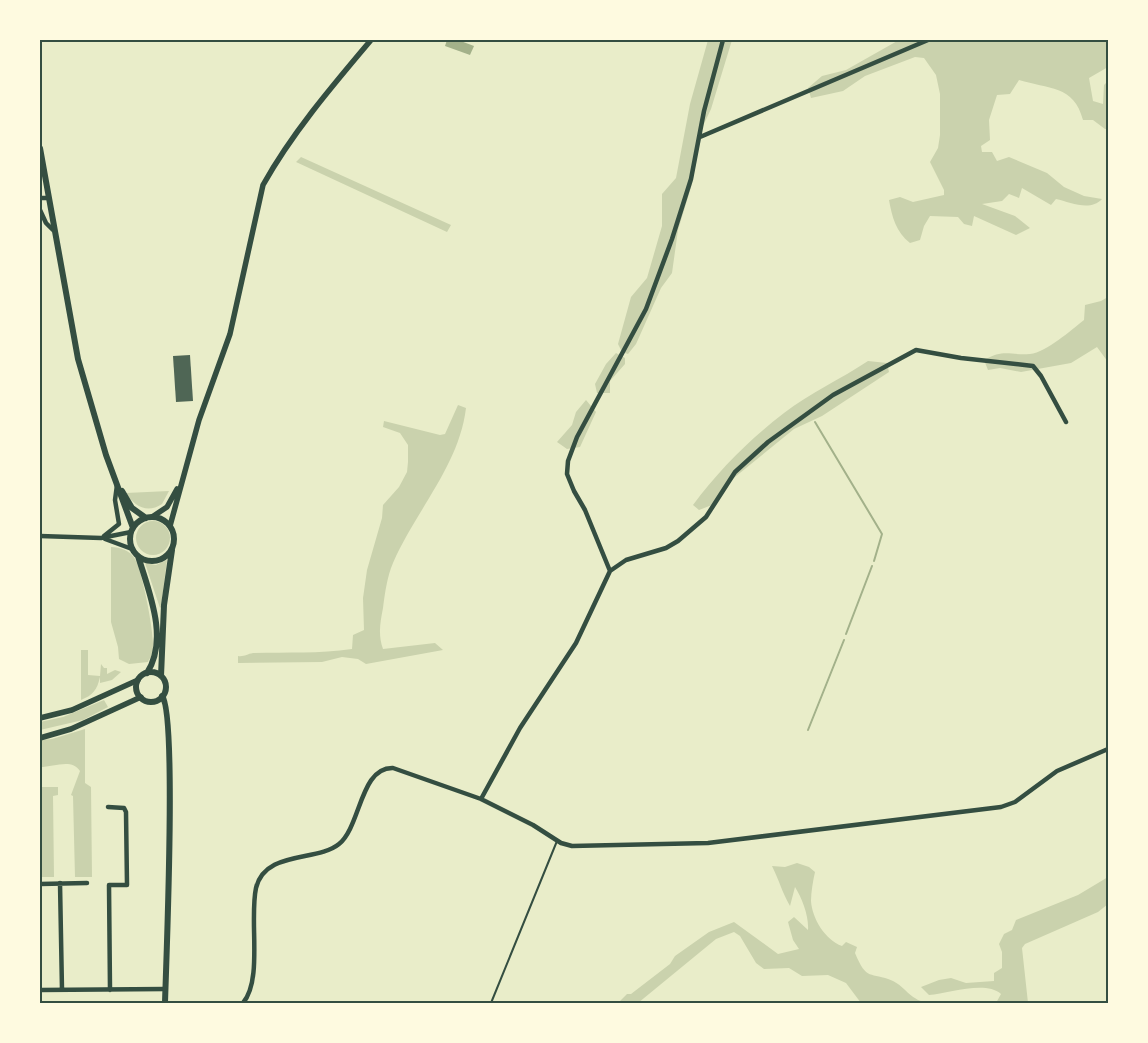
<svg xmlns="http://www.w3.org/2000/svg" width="1148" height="1043" font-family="Georgia,serif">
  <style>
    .green { fill: #cad2ad }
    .water { fill: #a3b18a }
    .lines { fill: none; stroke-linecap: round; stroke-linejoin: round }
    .stream { stroke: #a3b18a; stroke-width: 2 }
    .building { fill: #4f6655 }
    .service { stroke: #344e41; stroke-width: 2 }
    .minor { stroke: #344e41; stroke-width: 4.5 }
    .secondary { stroke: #344e41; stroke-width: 5.5 }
    .primary { stroke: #344e41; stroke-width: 6 }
    .neatline { fill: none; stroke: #344e41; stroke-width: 2 }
  </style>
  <rect width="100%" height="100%" fill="#e9edc9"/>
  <path class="green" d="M708,40H732L711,109L702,128L692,184L678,230L672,273L661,288L636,344L628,354L622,352L618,344L631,297L647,278L662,226V194L676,178L690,104Z
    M899,40H1108V67L1089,78L1093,101L1103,104L1104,85L1108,81V129H1105L1093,120H1083C1074,85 1048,89 1019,80L1010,94L997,95L989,120L990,140L981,146L982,152H992L997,161L1009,157L1047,173L1064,187L1084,196L1102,199C1090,212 1070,202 1056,199L1051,205L1022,188L1019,198L1009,194L1002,201L982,204L1015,216L1030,228L1016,235L974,216L972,226L964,224L958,217L930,216L924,226L920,240L910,243C896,232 892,217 889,200L900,197L913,202L944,195V190L930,162L938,148L940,135V94L936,75L924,58L915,57L865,76L843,91L811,98L808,88L822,76L846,70Z
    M301,157L451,225L447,232L296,162Z
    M1108,297V362L1097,347L1071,363L1021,372L1000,368L988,370L984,360C1005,348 1011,356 1030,354C1047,352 1071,330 1084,320L1085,305L1101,301Z
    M616,353L625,358V364L610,381V393H597L595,384L606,364Z
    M868,361L887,363L889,372L822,416L794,429L730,481L712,505L699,510L693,505C719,470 749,440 784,413C810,393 841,379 868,361Z
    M586,400L596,412L580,447L567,449L557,442L572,425L576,412Z
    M458,405L466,408C459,466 416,510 393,563C387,577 385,593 383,608C380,623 378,635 383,649L435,643L443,650L366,664L358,659L342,657L322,662L238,663V656C244,657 247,654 253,653C286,652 319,654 352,649L353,635L364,630L363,598L367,570L382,518L383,505L399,487L407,472L408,462V445L400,433L383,427L384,421L440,435L445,434Z
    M169,491L162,504C147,514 134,506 126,493Z
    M136 538a17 17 0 1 1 34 0a17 17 0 1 1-34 0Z
    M111,547C120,547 131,551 135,559C143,573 155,637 153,652C153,655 149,659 148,662L129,664L119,659L118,647L111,622Z
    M167,560L161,607L160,608L145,563L156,565Z
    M81,650H88V675L100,676L101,664L104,668H107V674L115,670L121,672L112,680L100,683V677C97,690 93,695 81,700Z
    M104,700L108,707L83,720L40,730V722L63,717Z
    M85,729V783L91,787L92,877H75L73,796L71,795L80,771C72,758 54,767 40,767V740L52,739Z
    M40,787H58V795L53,796L54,877H40Z
    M797,863L809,867L815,872C813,881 811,892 811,901C812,918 825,940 842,946L846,942L857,947L855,953C867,982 870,971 893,981C905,987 909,998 926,1003H861L846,983L828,975L802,976L789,968L764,969L756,963L740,936L734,932L716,939L638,1003H618L627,994H631L670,964L675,956L709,932L734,922L778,954L799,949L793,940L788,922L794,917L808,930C809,916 802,898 795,887L790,906C782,892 779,880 772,866L785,867Z
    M1108,877V904L1098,912L1025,944L1022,948L1028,1003H996L1001,994C985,980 948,994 929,995L921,987L939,980L951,978L966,983L994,981V973L1002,968V952L999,944L1004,934L1012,930L1016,920L1078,895Z"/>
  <path class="water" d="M447,40H458L474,46L470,55L445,46Z"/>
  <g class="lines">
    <path class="stream" d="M815,422L882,534L874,561
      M846,634L872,566
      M808,730L844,640"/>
  </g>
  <path class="building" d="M190,355L193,401L176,402L173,356Z"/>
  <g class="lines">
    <path class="service" d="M491,1003L557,841"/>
    <path class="minor" d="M700,137L928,40
      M40,198H47
      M40,210L46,223L53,230
      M40,536L101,538L131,532
      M104,536L119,524L115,500L117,485
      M105,539L132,549
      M610,571L626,560L666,548L678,541L706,517L735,472L768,442L833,395L916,350L961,358L1033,366L1041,376L1066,422
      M481,799L520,728L576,643L610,571L585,510L574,491L567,474L568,461L577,437L646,309L672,239L691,179L704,111L723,40
      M108,807L124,808L126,812L127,885H109L110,990
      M60,883L62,990
      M40,884L87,883
      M40,990L165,989
      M243,1003C263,979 249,920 256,888C265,850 317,862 339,844C361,826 360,767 393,768L481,799L533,825L561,843L572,846L708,843L1001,807L1015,802L1057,771L1108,749"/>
    <path class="secondary" d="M152,517L167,507L177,489
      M170,526L199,420L230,334L263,185C292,133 333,85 371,40
      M40,718L72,710L138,680
      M40,738L71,729L141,697"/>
    <path class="primary" d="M40,148L78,359L106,455L133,528
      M122,491L132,508L146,518
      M130 539a22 22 0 1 1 44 0a22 22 0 1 1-44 0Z
      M138,556C149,592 169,639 147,673
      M136 687a15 15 0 1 1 30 0a15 15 0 1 1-30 0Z
      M161,676L164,605L172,550
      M162,696C177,713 166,964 165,1003"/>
  </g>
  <rect width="1148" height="1043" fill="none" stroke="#fefae0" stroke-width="82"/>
  <rect x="41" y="41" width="1066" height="961" class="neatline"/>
</svg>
